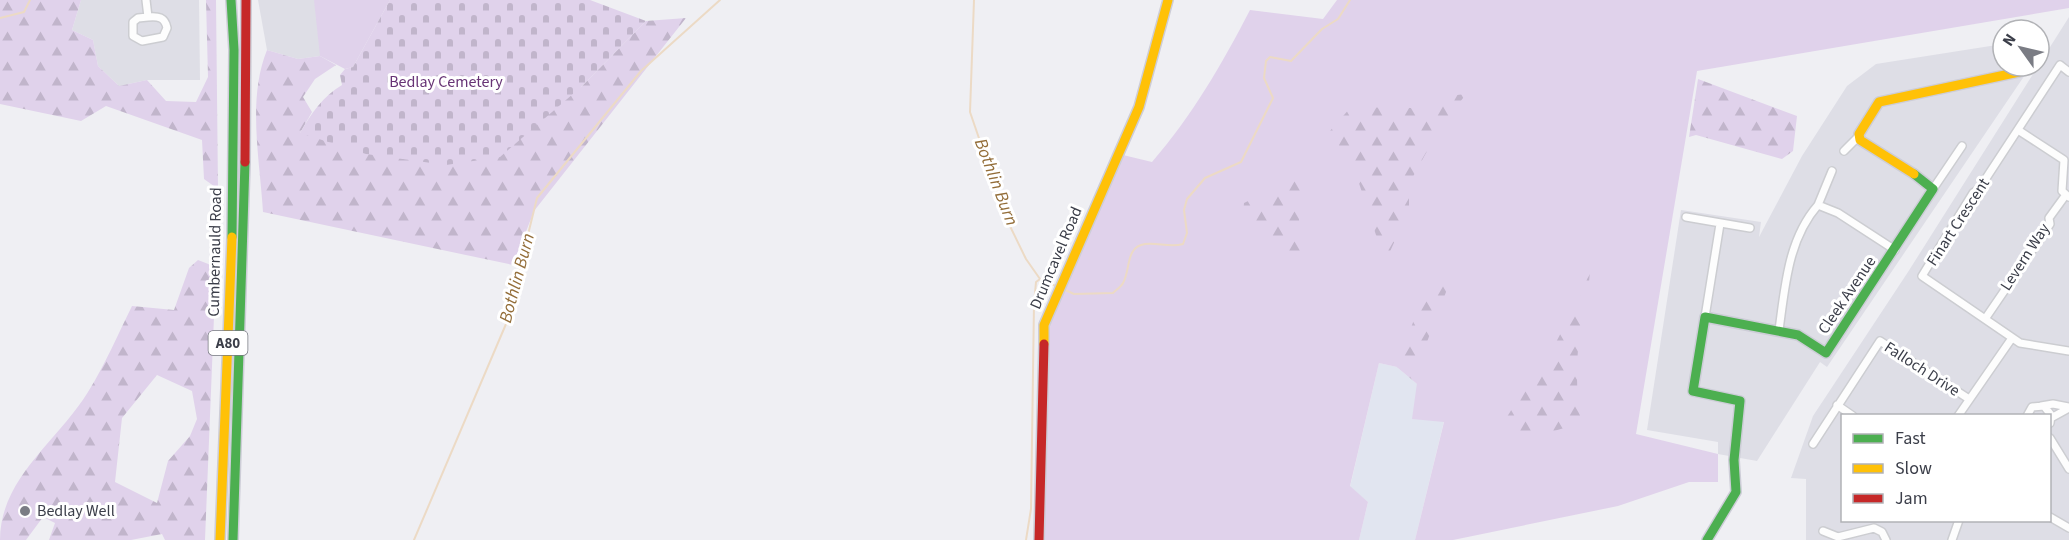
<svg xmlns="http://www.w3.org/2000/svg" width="2069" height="540" font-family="'Source Sans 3',sans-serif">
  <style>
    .residential { fill: #dedee6; fill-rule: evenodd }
    .commercial { fill: #e1e5f0 }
    .grass { fill: #e0d2eb }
    .forest { fill: url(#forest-firs); fill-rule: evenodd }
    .cemetery { fill: url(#cemetery-stones) }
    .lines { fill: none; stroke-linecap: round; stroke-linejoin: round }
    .stream { stroke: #ecdac5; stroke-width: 2 }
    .street-casing { stroke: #cccdd1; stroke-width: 10 }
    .fast-casing { stroke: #cdcdd7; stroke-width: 12 }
    .slow-casing { stroke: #cdcdd7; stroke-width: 12 }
    .jam-casing { stroke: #cdcdd7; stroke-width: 12 }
    .street { stroke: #fdfdfd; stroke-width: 7 }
    .fast { stroke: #4caf50; stroke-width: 9 }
    .slow { stroke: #ffc107; stroke-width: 9 }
    .jam { stroke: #c62828; stroke-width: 9 }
    .poi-dot { fill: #7a7c84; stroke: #fff; stroke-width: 2 }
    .labels { text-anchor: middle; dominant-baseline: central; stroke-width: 6; stroke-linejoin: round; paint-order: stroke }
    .shield { fill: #fff; stroke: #767880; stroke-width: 1.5 }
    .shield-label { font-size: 15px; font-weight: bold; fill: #3b3e49 }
    .park-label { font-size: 16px; fill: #673375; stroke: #fff }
    .street-label { font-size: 16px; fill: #3b3e49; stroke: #fff }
    .poi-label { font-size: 16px; fill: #3b3e49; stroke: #fff; text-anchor: start }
    .water-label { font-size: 18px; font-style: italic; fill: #936d38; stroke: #fff }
  </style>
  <defs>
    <pattern id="forest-firs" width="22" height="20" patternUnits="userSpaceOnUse" patternTransform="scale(1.5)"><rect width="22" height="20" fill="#e0d2eb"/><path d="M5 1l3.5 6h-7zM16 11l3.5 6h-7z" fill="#c1b5cb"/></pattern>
    <pattern id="cemetery-stones" width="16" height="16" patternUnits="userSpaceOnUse" patternTransform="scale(1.5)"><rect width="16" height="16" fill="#e0d2eb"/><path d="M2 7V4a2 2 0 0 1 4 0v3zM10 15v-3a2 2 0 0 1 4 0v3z" fill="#c1b5cb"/></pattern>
  </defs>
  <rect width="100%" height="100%" fill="#efeff3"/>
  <path class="residential" d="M81,0H199L200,80H147L119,86L98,66L93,40L72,30Z
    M258,0H316L322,46L320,56L298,59L267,50Z
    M2069,17V540H1806V479L1791,478L1813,416L1908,272ZM1842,416H2050V520H1842Z
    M2003,44V66H2031L1827,367L1820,362L1757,461L1718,454V442L1647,430L1681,210L1761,222L1759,237L1802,156L1847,86L1876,64Z"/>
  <path class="commercial" d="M1379,363L1397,367L1417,384L1444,421L1415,540H1359L1368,502L1350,487Z"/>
  <path class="grass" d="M314,0H390L353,67L345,69L320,56Z
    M1337,0H2069V8L1697,71L1636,434L1718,454V482H1689L1618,506L1453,540H1415L1444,422L1412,419L1417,383L1397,367L1379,363L1350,486L1368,502L1359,540H1045L1043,495L1050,325L1070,270L1123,155L1152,162C1192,116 1222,64 1250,10L1323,19Z"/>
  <path class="forest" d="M0,0H81L72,30L93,40L98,66L119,86L147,80L166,101L196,102L208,77L206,0H216L218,189L204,179L202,140L106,106L81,121L0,104Z
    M686,18L534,211L513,265L263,212C260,161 247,99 267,50L298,59L320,56L336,65L315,79L303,97L312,112L300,133L581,87L646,21Z
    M1698,79L1797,116L1793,151L1782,159L1696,135L1689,137Z
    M1466,94L1437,133L1409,184V210L1387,258L1376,235L1355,171L1330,131L1351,107L1412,108L1448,96Z
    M1302,162C1304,179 1299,193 1299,210C1298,230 1305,247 1302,268L1289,259L1243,214L1244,203L1275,188L1287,173Z
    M198,260L216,267L205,540H165L162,534L131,540H49L55,523L43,517L26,540H0C0,478 58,441 88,392C105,365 118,334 132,306L174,310L189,268ZM157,375L192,391L197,419L190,436L168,461L157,503L115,482L122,418Z
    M1590,267C1590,286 1585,299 1582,317C1576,353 1575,387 1581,423L1527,439L1497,433L1528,383L1543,367L1584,289Z
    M1454,271L1422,355L1417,384L1397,367L1421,300Z"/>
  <path class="cemetery" d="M390,0H590L646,21L581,87L500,157L446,165L366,154L300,133C311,114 323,96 342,85L340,75L345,69L353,67Z"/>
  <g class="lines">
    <path class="stream" d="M974,0L970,112L1007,220L1026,259L1040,279L1058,287
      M0,18L24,12L30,0
      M1063,289L1074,294L1113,293C1116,290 1121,287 1123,283C1131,269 1125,247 1145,244C1157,242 1170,248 1183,244L1187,233L1184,210L1187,199L1205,178L1241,162L1273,98L1264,78L1266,61L1270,57L1291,61L1322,29L1338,19L1350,0
      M414,540L506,324L537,198L641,71L720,0
      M1026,540L1031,509L1034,304L1036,282L1040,279"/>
    <defs>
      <path id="street" d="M146,0L148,17
        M148,17C158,16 165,17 167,28L163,37L142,41L133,36V22L138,18Z
        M2069,72L2060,65L1979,189L1973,193L1922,276L2020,343L2069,351
        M2018,130L2064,160L2062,191L2069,197
        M1844,151L1859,136
        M1933,189L1962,146
        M1818,205L1832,171
        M1686,217L1750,228
        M1705,317L1720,224
        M1985,319L2050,224L2049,218L2065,196
        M1779,330C1785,287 1788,239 1818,205L1838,213L1895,250
        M1837,405L1853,416
        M2041,406L2053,404L2069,407
        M1958,416L2012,338
        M2027,416L2032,407L2044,406L2051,415L2050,423
        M2051,418L2069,408
        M2050,438L2069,469
        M1813,444L1880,341L1969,399
        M2050,517L2069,528
        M1823,531L1838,537L1874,528L1882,532L1886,540
        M1952,540L1959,520"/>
      <path id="fast" d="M231,0L234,50L232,237
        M233,540L245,162
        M1707,540L1736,492L1734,460L1740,401L1693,391L1705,317L1798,335L1826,353L1933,189L1914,174"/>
      <path id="slow" d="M1914,174L1860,140L1859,134L1879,102L2019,72
        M1044,344V325L1139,107L1168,0
        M220,540L232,237"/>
      <path id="jam" d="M245,162L246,0
        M1039,540L1044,344"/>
    </defs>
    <use href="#street" class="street-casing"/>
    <use href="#fast" class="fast-casing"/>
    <use href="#slow" class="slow-casing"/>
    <use href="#jam" class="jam-casing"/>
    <use href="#street" class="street"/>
    <use href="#fast" class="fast"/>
    <use href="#slow" class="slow"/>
    <use href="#jam" class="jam"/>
  </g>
  <circle class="poi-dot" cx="25" cy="511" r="6"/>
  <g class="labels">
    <rect class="shield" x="208.5" y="331" width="39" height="24" rx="4.5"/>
    <g class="shield-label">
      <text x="228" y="343">A80</text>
    </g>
    <g class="park-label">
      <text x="446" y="82">Bedlay Cemetery</text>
    </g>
    <g class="street-label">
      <text transform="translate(1958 222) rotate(-57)">Finart Crescent</text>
      <text transform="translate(215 252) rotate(-89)">Cumbernauld Road</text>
      <text transform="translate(2025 257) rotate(-57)">Levern Way</text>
      <text transform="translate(1056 258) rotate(-67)">Drumcavel Road</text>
      <text transform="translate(1847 295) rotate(-56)">Cleek Avenue</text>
      <text transform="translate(1922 369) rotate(33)">Falloch Drive</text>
    </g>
    <g class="poi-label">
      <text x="37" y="511">Bedlay Well</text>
    </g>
    <g class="water-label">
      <text transform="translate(996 182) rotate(69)">Bothlin Burn</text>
      <text transform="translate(517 278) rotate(-75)">Bothlin Burn</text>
    </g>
  </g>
  <rect x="1841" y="414" width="210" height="108" fill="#ffffff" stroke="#b1b2b6" stroke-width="1.5"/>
  <rect x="1853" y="434" width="30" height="9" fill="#4caf50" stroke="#b1b2b6" stroke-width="1.5"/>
  <text x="1895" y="444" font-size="18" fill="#3b3e49">Fast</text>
  <rect x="1853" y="464" width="30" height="9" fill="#ffc107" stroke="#b1b2b6" stroke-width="1.5"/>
  <text x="1895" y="474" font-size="18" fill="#3b3e49">Slow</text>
  <rect x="1853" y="494" width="30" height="9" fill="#c62828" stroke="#b1b2b6" stroke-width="1.5"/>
  <text x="1895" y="504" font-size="18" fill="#3b3e49">Jam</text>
  <g transform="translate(2021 48) rotate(304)"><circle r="28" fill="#ffffff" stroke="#b1b2b6" stroke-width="1.5"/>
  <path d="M0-4.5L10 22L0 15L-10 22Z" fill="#7a7c84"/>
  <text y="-9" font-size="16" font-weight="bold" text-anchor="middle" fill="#3b3e49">N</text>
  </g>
</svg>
